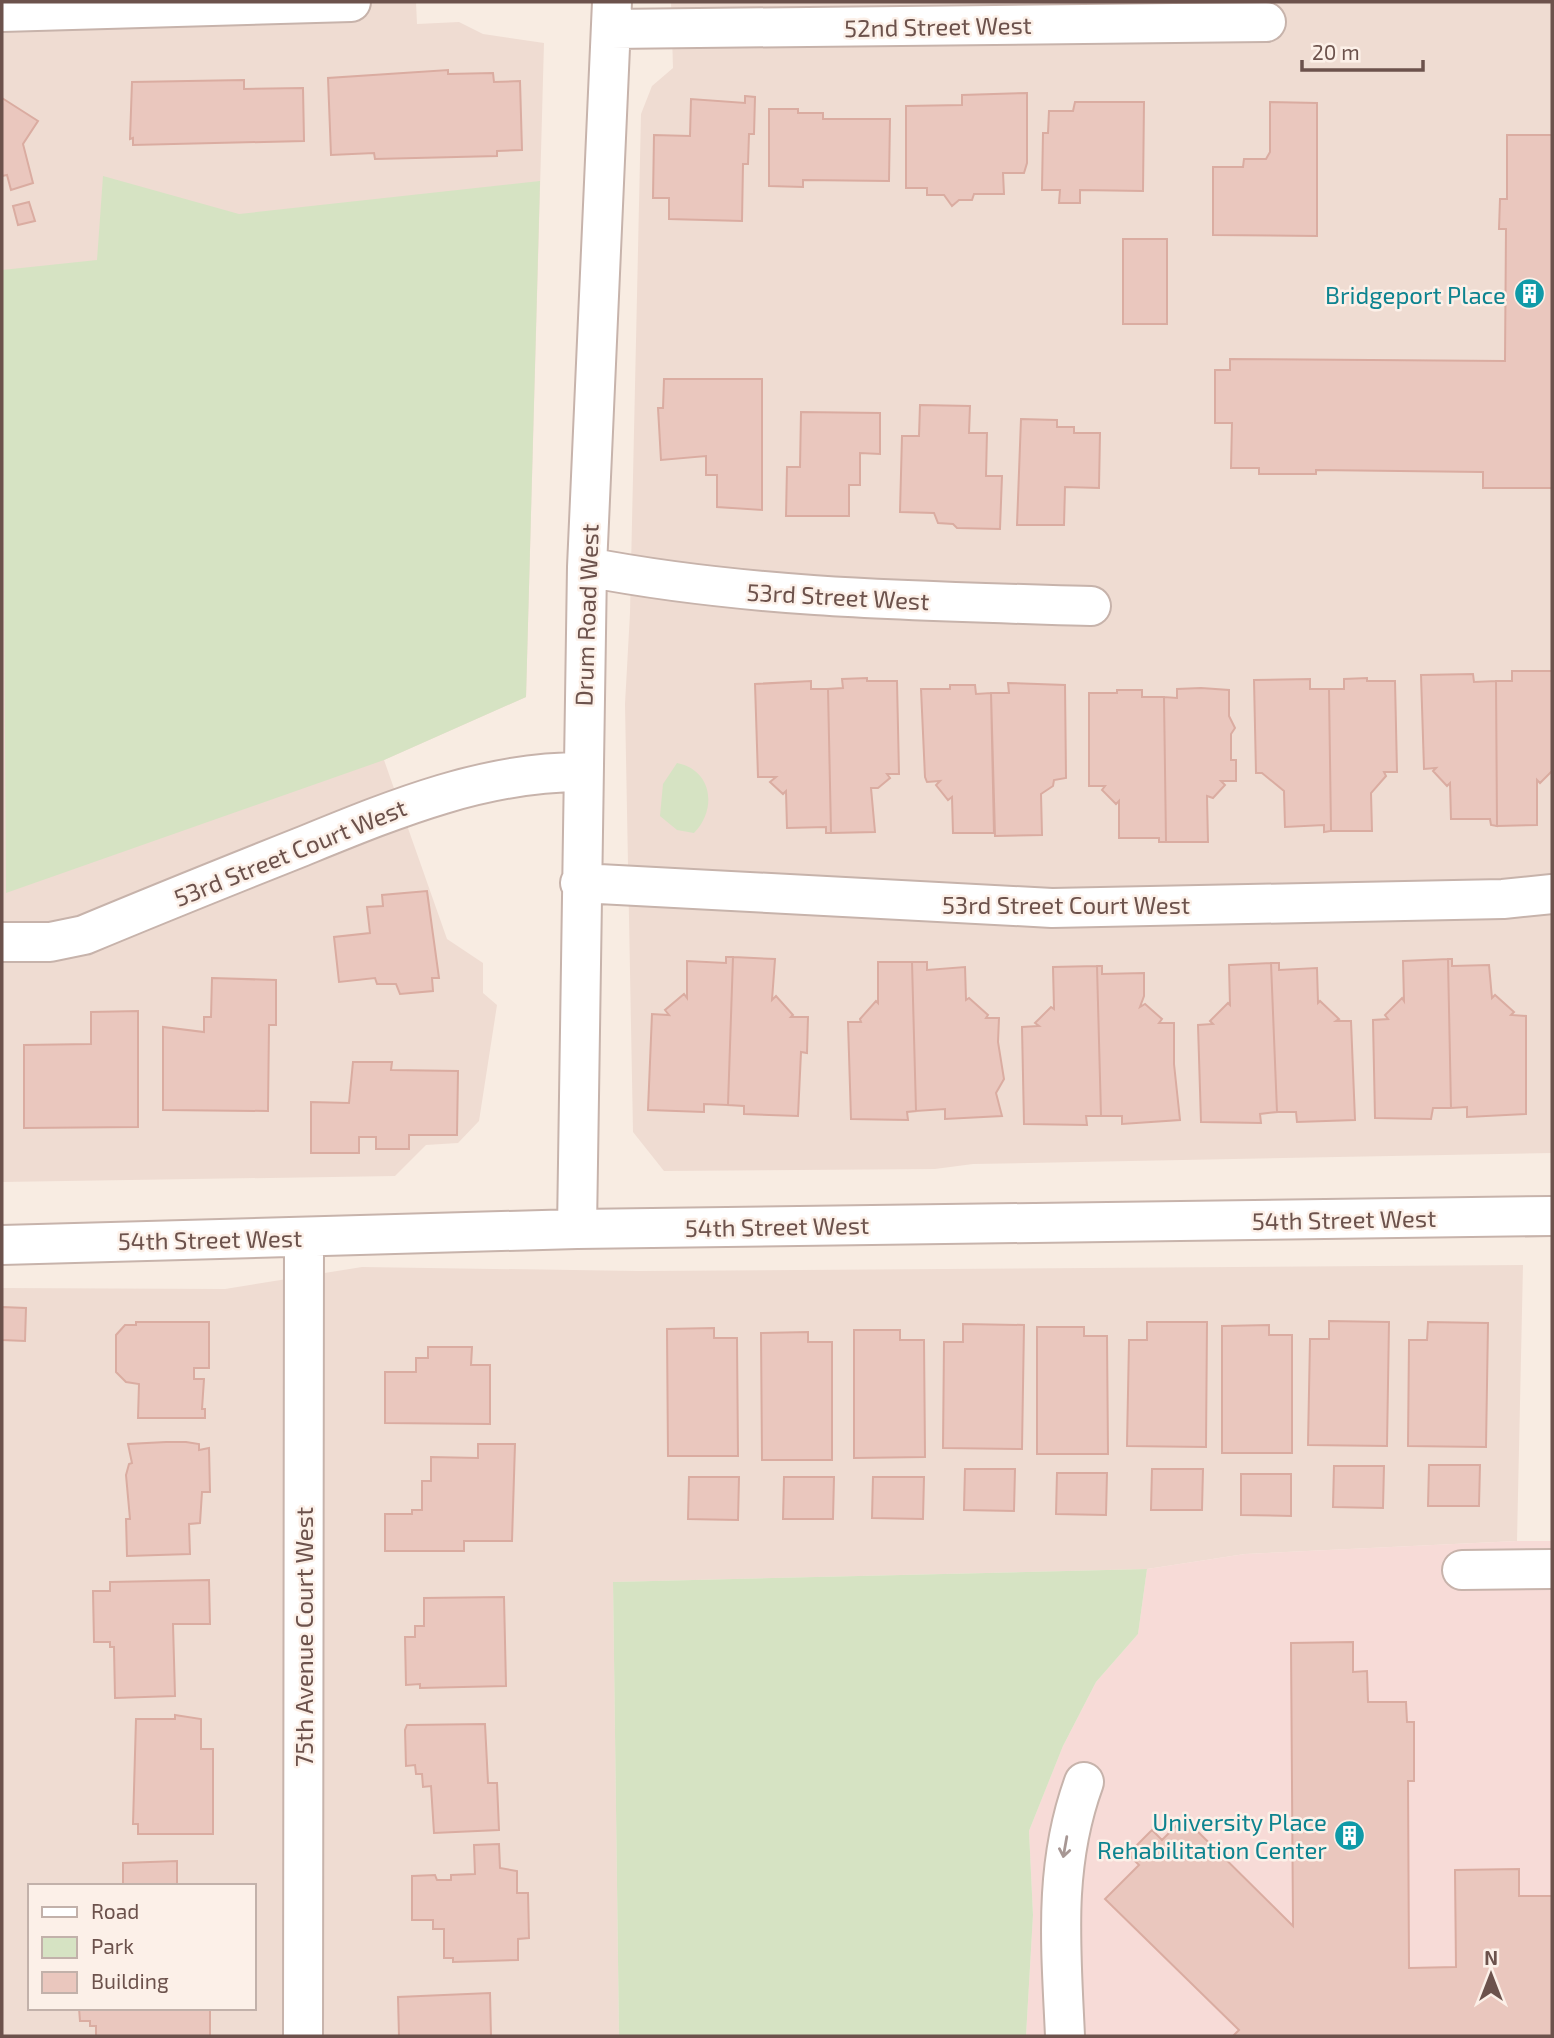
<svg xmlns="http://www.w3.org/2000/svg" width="1554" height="2038" font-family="'Exo 2',sans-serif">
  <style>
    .residential { fill: #efdcd2; fill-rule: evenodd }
    .commercial { fill: #f7dbd7 }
    .green { fill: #d6e3c3 }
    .building { fill: #eac7be; stroke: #daaca1; stroke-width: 2 }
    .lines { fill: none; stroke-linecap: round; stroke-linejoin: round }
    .minor-casing { stroke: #c7b3ab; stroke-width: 42 }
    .minor { stroke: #fff; stroke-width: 38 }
    .oneway { stroke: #a79794 }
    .labels { text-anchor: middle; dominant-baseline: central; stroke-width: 5; stroke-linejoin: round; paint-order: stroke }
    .street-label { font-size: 24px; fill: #6c524c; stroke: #fcf0e8 }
    .culture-label { font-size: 24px; fill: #0d838f; stroke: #fcf0e8; text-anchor: end }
  </style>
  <rect width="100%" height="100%" fill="#f8ece2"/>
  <path class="residential" d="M2,2H416L417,24L459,22L483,34L544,43L526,697L384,760L447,939L483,963V993L497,1005L479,1121L458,1143L426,1145L395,1176L2,1182Z
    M671,2H1552V1153L973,1164L935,1169L664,1171L633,1132L625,704L630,613L641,114L652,86L673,68Z
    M1523,1265L1517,1541L1245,1554L1147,1569L613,1582L619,2036H2V1288L225,1289L362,1267L638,1271ZM30,1886H254V2008H30Z"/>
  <path class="commercial" d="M1517,1541H1552V2036H1026L1033,1915L1029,1831L1063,1746L1096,1682L1138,1634L1147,1569L1245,1554Z"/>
  <path class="green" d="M103,176L239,214L540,181L526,697L384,760L6,893L2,270L97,260Z
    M677,763C713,770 717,810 694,833L677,830L660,816L663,784Z
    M1147,1569L1138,1634L1096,1682L1063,1746L1029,1831L1033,1915L1026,2036H619L613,1582Z"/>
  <path class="building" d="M448,70V74L493,73L494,82L520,81L522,150L497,151V156L375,159L374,153L331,155L328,78Z
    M244,80V89L303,88L304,141L133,145V138L130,139L132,82Z
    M1027,93V163L1024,173H1003L1004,194H974L972,200H959L952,206L944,195H927V188H906V106L962,105V95Z
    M745,96L755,97L754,134H749L748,164H743L742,221L669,219V198H653L654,135L690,136L691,99L745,103Z
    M2,98L38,121L23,144L33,183L11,190L7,175L2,176Z
    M1075,102H1144L1143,191L1080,190V203H1059L1060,190H1042L1043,133H1048L1049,111H1073Z
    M1270,102L1317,103V236L1213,235V167H1243L1244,159H1266L1270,152Z
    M769,109H798V113H823V119H890L889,181L803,180V187L769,186Z
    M1507,135H1552V488H1483V472L1316,470V474H1259V468H1231L1232,423H1215V370H1230V359L1505,361L1506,229H1499L1500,199H1507Z
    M29,202L35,221L18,225L13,206Z
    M1123,239H1167V324H1123Z
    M664,379H762V510L717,507V475H706V456L661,460L658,408H663Z
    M920,405L970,406L969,433H987L986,476H1002L1000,529L957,528L953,524L938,523L934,513L900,512L902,436H919Z
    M801,412L880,413V454L860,453V485H849V516H786L787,467H800Z
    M1021,419L1057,420V427H1074V433H1100L1099,488L1065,487L1064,525H1017Z
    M1512,671H1552V771L1540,783L1537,780V825L1497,826L1496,681H1512Z
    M1473,674L1474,682L1496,681L1497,826L1491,825L1490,819H1451L1450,783L1447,786L1433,771L1436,768L1424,769L1421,675Z
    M867,678V681H897L899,774H887L890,778L878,788H871L875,832L831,833L828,689L843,688L842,679Z
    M1367,678V681H1395L1397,772H1384L1386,776L1371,793L1372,831H1331L1329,689H1344V679Z
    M1310,679V689H1329L1331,831L1324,832V825L1285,827L1284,791L1262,773H1256L1254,680Z
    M811,681V689H828L831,833H826V827L787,828L786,791L783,794L770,782L776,777H758L755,684Z
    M1008,683L1065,685L1066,778L1054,780L1053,786L1041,794L1042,835L995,836L991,693H1009Z
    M950,685H975L976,694L991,693L994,833H953L952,797L948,800L936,785L940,781L927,782L925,777L921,689H950Z
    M1201,688L1229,690V716L1235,728L1231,734V760H1236V781H1221L1225,785L1213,798L1207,796L1208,842H1166L1164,697L1177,698V689Z
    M1117,690H1142V697H1164L1166,842H1159V838H1119V801L1116,804L1102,790L1105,786H1089V693H1117Z
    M427,891L439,978H432L433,991L400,994L396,984H377L375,978L339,982L334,937L370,933L367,907L383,906L382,895Z
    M726,957H733L728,1105L704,1104V1112L648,1110L652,1014L669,1015L665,1010L684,994L687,998V961L726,963Z
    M733,957L775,959L772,1000L776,996L793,1015L791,1017H808L807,1053L801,1052L798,1116L744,1114V1106L728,1105Z
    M1448,959L1451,1108H1433L1431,1119L1375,1118L1373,1020L1388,1019L1385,1015L1402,998L1404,1001L1403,961Z
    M1448,959H1452V966L1489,965L1492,998L1495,995L1514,1012L1511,1015L1526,1016V1114L1467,1117V1107L1451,1108Z
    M878,962H912L916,1111L907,1112L908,1120L851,1119L848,1022H861L860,1019L876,1001L878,1003Z
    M912,962H927V970L965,967L966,1000L969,998L988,1015L986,1018H999L998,1042L1004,1079L996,1093L1002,1116L945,1119V1109L916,1111Z
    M1271,963L1277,1112L1260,1114L1261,1123L1201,1122L1198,1025L1213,1024L1210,1021L1228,1003L1230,1005L1229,965Z
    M1271,963H1279V970L1317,968L1318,1003L1320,1001L1339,1019L1336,1021H1351L1355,1120L1297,1122L1296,1112H1277Z
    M1097,966L1101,1116H1086L1087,1125L1024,1124L1022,1027L1039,1026L1035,1023L1051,1007L1054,1009L1053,967Z
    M1097,966H1102V974L1144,973V996L1140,1007L1145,1004L1162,1019L1159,1023H1174V1064L1180,1120L1122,1124V1116H1101Z
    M212,978L276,980V1025H269L268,1111L163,1110V1027L204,1032V1017H211Z
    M138,1011V1127L24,1128V1045L91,1044V1012Z
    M353,1062H392L391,1070L458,1071L457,1135H409V1149H376V1137H359V1153H311V1102L349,1103Z
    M2,1307L26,1308L25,1341L2,1340Z
    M1329,1321L1389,1322L1387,1446L1308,1445L1310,1339H1329Z
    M136,1322H209V1368H194V1379H204L202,1409H205V1418H138L139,1384L126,1382L116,1372V1335L125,1325H136Z
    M1147,1322H1207L1206,1447L1127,1446L1129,1340H1147Z
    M1428,1322L1488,1323L1486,1447L1408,1446L1409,1340H1427Z
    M963,1324L1024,1325L1022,1449L943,1448L944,1342H963Z
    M1269,1325V1335H1292V1453H1222V1326Z
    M1037,1327H1084V1336H1107L1108,1454H1037Z
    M714,1328V1338H737L738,1456H668L667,1329Z
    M854,1330H900V1340H924L925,1457L854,1458Z
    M808,1332V1342H832V1460H762L761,1333Z
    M428,1347H472L471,1365H490V1424L385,1423V1372H416V1358H428Z
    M166,1442H186L199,1444V1450L209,1448L210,1492H202L200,1523L189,1524L190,1554L127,1556L126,1519H130L126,1475L129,1464L132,1463L128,1444Z
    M478,1444H515L512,1541H464V1551H385V1514H412V1510H422V1481H431V1457L478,1458Z
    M1429,1465H1480L1479,1506H1428Z
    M1334,1466H1384L1383,1508L1333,1507Z
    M965,1469H1015L1014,1511L964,1510Z
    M1152,1469H1203L1202,1510H1151Z
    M1057,1473H1107L1106,1515L1056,1514Z
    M1241,1474H1291V1516L1241,1515Z
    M689,1477H739L738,1520L688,1519Z
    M784,1477H834L833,1519H783Z
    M873,1477H924L923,1519L872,1518Z
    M209,1580L210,1624H173L175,1696L115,1698L114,1647H110V1642H94L93,1591H110V1582Z
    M504,1597L506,1686L420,1688V1684L406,1685L405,1637H415V1626H424V1598Z
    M1353,1642V1672L1367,1671L1368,1702H1406L1407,1722H1414V1781H1408L1409,1968L1456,1967L1455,1870L1519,1869V1896H1552V2036H1233L1239,2030L1105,1899L1139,1865L1128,1854L1152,1830L1162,1840L1184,1818L1293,1926L1291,1643Z
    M175,1715L201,1719V1749H213V1834H138V1824H133L136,1719H175Z
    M485,1724L488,1783H497L499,1830L434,1833L431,1786L423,1787L422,1774H416L415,1765L406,1766L405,1730L407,1725Z
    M499,1844L500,1868L517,1871V1893H528L529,1938L518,1939V1960L453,1962V1958H444V1929H433V1920H412V1876L435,1875L437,1880H451V1875L475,1874L474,1845Z
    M177,1861V1886H123V1863Z
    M490,1993L491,2036H399L398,1997Z
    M79,2008H210V2036H96V2026H90V2021H80Z"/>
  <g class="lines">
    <defs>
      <path id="minor" d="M2,12L351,2
        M611,29L1266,22
        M587,567C754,599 922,601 1091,606
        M580,883L1052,908L1503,899L1552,894
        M2,942H50L84,935C156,905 228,876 301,847C392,810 482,772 581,772
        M577,1229L587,567L612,2
        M2,1245L577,1229L1552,1216
        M1462,1570L1552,1569
        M303,2036L304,1237
        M1065,2036C1061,1947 1053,1867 1084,1782"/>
    </defs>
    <use href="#minor" class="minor-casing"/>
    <use href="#minor" class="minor"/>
  </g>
  <defs><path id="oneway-shaft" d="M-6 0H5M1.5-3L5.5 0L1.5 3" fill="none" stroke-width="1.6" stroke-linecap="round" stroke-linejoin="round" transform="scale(1.75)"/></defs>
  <use class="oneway" href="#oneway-shaft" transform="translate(1065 1847) rotate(100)"/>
  <defs>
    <symbol id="building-disc" viewBox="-11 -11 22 22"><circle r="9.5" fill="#0f9aa8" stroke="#fcf0e8"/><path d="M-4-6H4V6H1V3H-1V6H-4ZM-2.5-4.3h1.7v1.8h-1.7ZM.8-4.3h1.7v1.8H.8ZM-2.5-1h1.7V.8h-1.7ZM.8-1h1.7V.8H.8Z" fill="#fff"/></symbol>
  </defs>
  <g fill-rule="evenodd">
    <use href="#building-disc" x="1512" y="276" width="35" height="35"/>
    <use href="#building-disc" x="1332" y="1818" width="35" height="35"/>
  </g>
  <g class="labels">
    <g class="street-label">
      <text transform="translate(938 26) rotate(-1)">52nd Street West</text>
      <text transform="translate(838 596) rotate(3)">53rd Street West</text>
      <text transform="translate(586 615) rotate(-88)">Drum Road West</text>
      <text transform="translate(290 852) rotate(-22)">53rd Street Court West</text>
      <text x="1066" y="904">53rd Street Court West</text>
      <text transform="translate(1344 1219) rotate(-1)">54th Street West</text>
      <text transform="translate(777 1226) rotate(-1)">54th Street West</text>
      <text transform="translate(210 1239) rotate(-1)">54th Street West</text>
      <text transform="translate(303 1637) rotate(-90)">75th Avenue Court West</text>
    </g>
    <g class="culture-label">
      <text x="1506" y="294">Bridgeport Place</text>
      <text x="1327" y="1821">University Place<tspan x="1327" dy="28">Rehabilitation Center</tspan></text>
    </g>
  </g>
  <rect width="1554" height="2038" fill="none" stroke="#6c524c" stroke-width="7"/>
  <rect x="28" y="1884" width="228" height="126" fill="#fcf0e8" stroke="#c2b1aa" stroke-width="2"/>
  <rect x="42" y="1907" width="35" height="10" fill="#ffffff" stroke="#c2b1aa" stroke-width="2"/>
  <text x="91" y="1919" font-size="21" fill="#6c524c">Road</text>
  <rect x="42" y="1937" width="35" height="21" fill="#d6e3c3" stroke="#c2b1aa" stroke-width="2"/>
  <text x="91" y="1954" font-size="21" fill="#6c524c">Park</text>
  <rect x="42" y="1972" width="35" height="21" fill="#eac7be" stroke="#c2b1aa" stroke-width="2"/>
  <text x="91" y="1989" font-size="21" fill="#6c524c">Building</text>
  <g transform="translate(1491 1975)" stroke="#fcf0e8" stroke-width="5" paint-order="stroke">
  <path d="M0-5L12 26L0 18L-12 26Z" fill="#6c524c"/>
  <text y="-10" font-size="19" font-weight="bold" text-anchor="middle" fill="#6c524c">N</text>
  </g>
  <path d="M1302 60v10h121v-10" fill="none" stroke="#6c524c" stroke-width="3.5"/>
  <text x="1312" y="60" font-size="21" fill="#6c524c" stroke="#fcf0e8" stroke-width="5" paint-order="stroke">20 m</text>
</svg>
